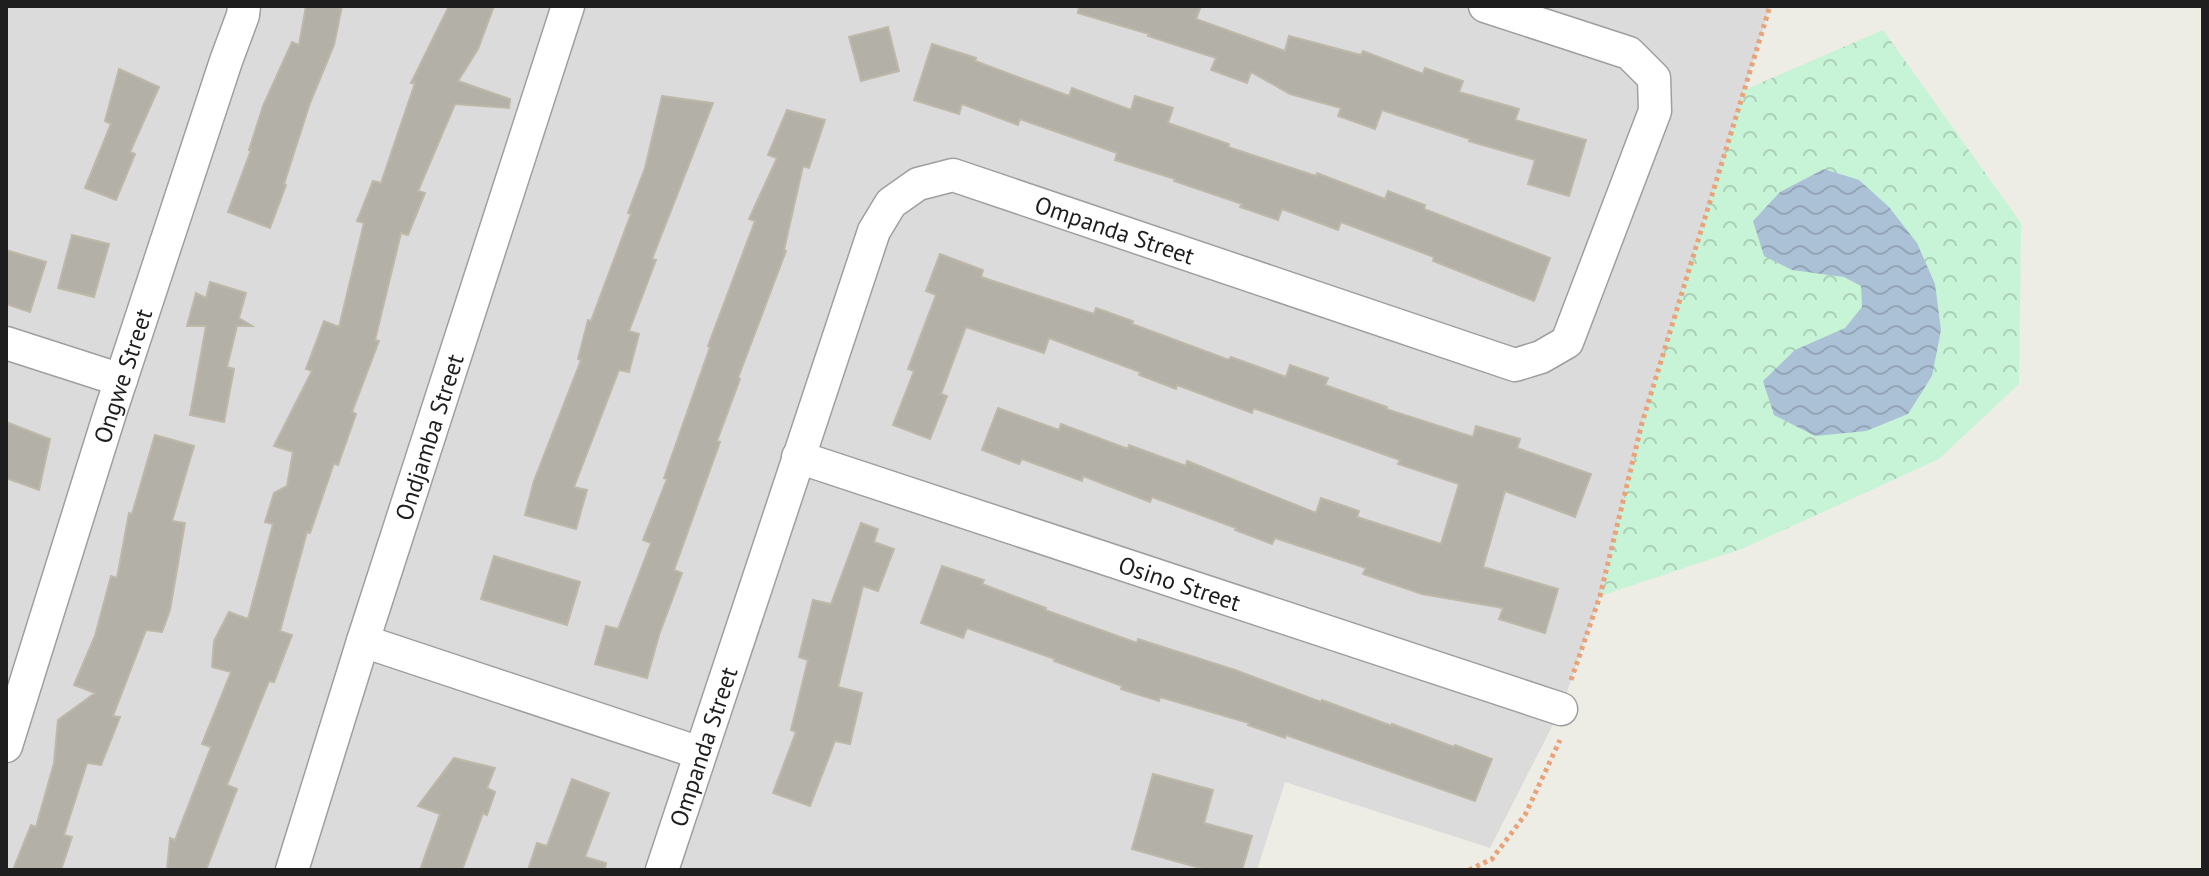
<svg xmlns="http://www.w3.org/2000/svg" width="2209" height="876" font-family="'PT Sans',sans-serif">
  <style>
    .residential { fill: #dcdbdb }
    .park { fill: url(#park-crowns) }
    .water { fill: url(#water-waves) }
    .building { fill: #b3b0a8; stroke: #beb8a9; stroke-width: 2 }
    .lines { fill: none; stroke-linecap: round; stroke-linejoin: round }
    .street-casing { stroke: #9f9f9f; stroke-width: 35 }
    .path { stroke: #e9a37a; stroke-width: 5; stroke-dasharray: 4 4; stroke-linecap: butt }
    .street { stroke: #fff; stroke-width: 32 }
    .labels { text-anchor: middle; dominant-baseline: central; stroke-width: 6; stroke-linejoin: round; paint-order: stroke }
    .street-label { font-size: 24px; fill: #1e1e1e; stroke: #fff }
  </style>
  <defs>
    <pattern id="park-crowns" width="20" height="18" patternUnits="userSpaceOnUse" patternTransform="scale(2)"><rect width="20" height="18" fill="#c7f3d6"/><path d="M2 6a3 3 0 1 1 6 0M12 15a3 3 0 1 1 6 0" fill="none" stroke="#aad0b7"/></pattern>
    <pattern id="water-waves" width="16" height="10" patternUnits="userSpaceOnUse" patternTransform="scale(2)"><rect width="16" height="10" fill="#abc1d6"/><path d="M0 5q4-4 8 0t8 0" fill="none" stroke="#93a5b7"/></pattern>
  </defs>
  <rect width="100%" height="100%" fill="#eeede5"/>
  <path class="residential" d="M6,6H1770L1642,423L1600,596L1561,709L1490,848L1285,782L1257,870H6Z"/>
  <path class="park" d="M1883,30L2021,223L2019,384L1939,459L1744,548L1600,596L1642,423L1744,90Z"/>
  <path class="water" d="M1824,169L1859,180L1889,207L1917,243L1935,284L1941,330L1932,376L1908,414L1866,431L1815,436L1774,415L1763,381L1795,350L1845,328L1862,307L1861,286L1844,277L1792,270L1764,256L1753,221L1780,192Z"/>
  <path class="building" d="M306,6H342L334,45L310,103L284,184L286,185L270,228L228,212L251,150H249L263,106L292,42L299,45Z
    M449,6H494L478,49L458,81L510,99L509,108L455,104L418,191L425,193L408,235L401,233L375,340L379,341L352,412L356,414L338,465L334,463L310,533L307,532L280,631L292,635L274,682L269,681L227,785L237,789L206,870H167L170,838L175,840L211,747L202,744L231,672L212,667L214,641L229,612L248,619L273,524L265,522L274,493L287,486L293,452L274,446L312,371L306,369L324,321L339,327L364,223L357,221L373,181L381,183L415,83H411Z
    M1079,6H1201L1196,19L1285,51L1289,36L1361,55L1363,51L1423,74L1425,68L1463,81L1459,92L1519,109L1515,120L1586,140L1569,196L1528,184L1535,160L1469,141L1470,139L1382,110L1375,129L1338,116L1341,108L1290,94L1251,72L1247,83L1211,70L1216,58L1148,36L1149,34L1078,13Z
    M888,27L899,71L861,81L849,37Z
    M932,44L976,58L975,61L1069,96L1072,88L1131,110L1135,96L1173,108L1168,123L1229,144L1228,147L1316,176L1317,173L1385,199L1388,191L1425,205L1424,209L1550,258L1534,301L1433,261L1434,257L1341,222L1338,230L1282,209L1278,220L1240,207L1242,204L1174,181L1175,179L1115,160L1117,153L1020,119L1018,125L962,104L959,114L914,100Z
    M119,69L159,87L130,152L135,154L116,200L85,188L111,124L105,121Z
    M662,96L713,103L652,259L656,260L629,331L639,334L629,372L619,370L574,487L587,490L576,529L525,515L534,481L581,360L578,359L588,320L591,321L631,214L628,213L645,168Z
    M787,110L825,120L809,168L803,166L784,250L786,251L738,378L740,379L717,441L720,442L674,570L682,573L659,635L647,678L595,664L606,626L618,629L651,543L643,540L667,479L664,478L710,347L708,346L755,221L749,219L777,158L768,155Z
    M72,235L109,244L94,297L58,288Z
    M6,250L46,262L30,312L6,304Z
    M940,254L983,270L981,277L1094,314L1096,308L1133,321L1132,324L1229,360L1231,357L1286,377L1290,365L1328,378L1325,385L1387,407L1386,409L1473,437L1476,426L1520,439L1517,448L1591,474L1575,517L1505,491L1483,567L1558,589L1545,633L1499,619L1503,608L1422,594L1363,574L1366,568L1275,538L1272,544L1235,530L1236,528L1152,497L1150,502L1083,476L1082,481L1022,459L1019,464L982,450L998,408L1059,430L1061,424L1128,449L1129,445L1186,466L1187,461L1316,513L1321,498L1359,511L1357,517L1441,544L1459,484L1398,464L1400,460L1253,408L1252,413L1177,385L1176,389L1139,375L1140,372L1049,338L1044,353L966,327L941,394L947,396L930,439L893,425L914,371L908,369L936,295L926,291Z
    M210,282L246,293L239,318L252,326H237L227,367L234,369L224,422L190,415L206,326H187L196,293L206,298Z
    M6,422L50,439L39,490L6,478Z
    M155,435L194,446L172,521L185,523L170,610L162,632L146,630L113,716L120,717L101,765L87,763L64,835L72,837L61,870H13L31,825L36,827L54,763L58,720L95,693L74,685L95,636L111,576L117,578L129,513L132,514Z
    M861,523L878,529L874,542L894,549L878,591L863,586L838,687L862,693L850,744L835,741L810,806L773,793L796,732L791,730L808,660L799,657L813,600L831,604Z
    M494,556L580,582L567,625L481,599Z
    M942,566L984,580L982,584L1046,608L1045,610L1137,643L1138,639L1235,670L1321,702L1322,700L1392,726V724L1454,747L1455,745L1492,759L1475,801L1286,735L1285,738L1248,725L1249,723L1160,697L1159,701L1121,689L1122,686L1054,661L1055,659L967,628L963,638L921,623Z
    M454,758L495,768L487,788L495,792L487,815L483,813L462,870H420L440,814L418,806Z
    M1153,774L1213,790L1204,823L1252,836L1242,870H1207L1132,849Z
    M572,779L609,793L585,857L606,863L605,870H528L537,843L547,846Z"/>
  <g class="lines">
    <defs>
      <g id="street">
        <path d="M6,343L121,380"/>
        <path id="s1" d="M798,457L1561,709"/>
        <path d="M363,641L700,753"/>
        <path id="s2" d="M6,746L110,413L226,61L243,15L244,6"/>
        <path id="s3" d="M292,870L363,641L568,6"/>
        <path id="s4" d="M662,870L874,231L891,203L918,184L953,175L1515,365L1541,357L1567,342L1655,111L1654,78L1629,53L1485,6"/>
      </g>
    </defs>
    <use href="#street" class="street-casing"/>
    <path class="path" d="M1571,680L1600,596L1642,423L1770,6
      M1469,870L1492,859L1525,815L1560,740"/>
    <use href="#street" class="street"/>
  </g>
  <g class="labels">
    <g class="street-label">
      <text stroke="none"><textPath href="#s4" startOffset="946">Ompanda Street</textPath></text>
      <text stroke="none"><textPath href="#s2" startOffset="388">Ongwe Street</textPath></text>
      <text stroke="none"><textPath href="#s3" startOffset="454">Ondjamba Street</textPath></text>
      <text stroke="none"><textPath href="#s1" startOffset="402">Osino Street</textPath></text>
      <text stroke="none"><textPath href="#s4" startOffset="130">Ompanda Street</textPath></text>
    </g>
  </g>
  <rect width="2209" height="876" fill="none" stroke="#1e1e1e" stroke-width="16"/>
</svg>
